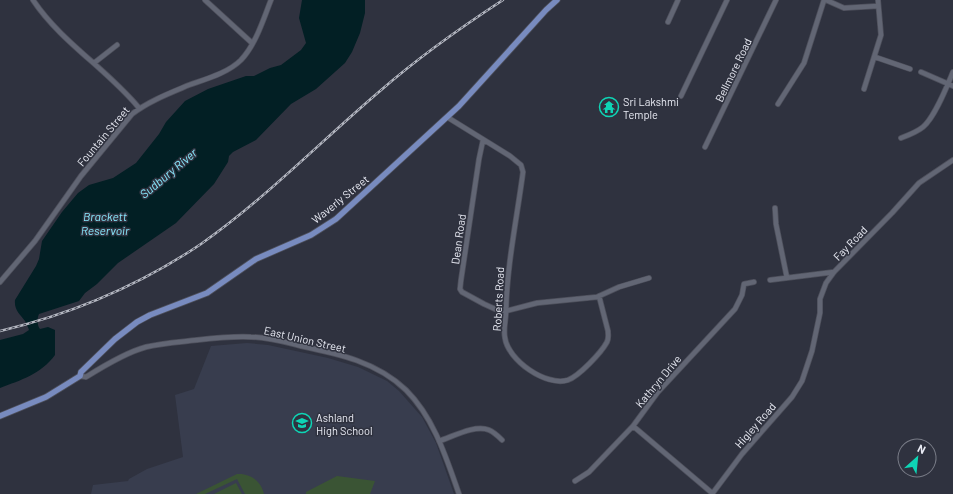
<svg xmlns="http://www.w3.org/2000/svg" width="953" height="494" font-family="Barlow,sans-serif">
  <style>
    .built { fill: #383d4e }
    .green { fill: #3a5434 }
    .water { fill: #021f24 }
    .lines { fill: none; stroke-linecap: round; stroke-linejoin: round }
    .minor-casing { stroke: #4e505c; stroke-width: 6 }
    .major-casing { stroke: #4e505c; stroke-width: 7 }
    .minor { stroke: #626674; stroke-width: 4.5 }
    .major { stroke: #788bbf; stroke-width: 5.5 }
    .rail-casing { stroke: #b4b7c1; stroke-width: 2.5 }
    .rail { stroke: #2f323f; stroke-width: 1; stroke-dasharray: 3; stroke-linecap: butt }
    .labels { text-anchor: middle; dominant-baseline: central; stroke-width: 3; stroke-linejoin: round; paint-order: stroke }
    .street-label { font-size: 11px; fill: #e9ebf4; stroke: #2f323f }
    .poi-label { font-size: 11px; fill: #e9ebf4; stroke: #2f323f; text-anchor: start }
    .water-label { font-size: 12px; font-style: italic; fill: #87e8fd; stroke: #2f323f }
  </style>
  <rect width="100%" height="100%" fill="#2f323f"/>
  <path class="built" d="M247,343L268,345L328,358L358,367L387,381L399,391L422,417L436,443L454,494H91L93,485L128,481L129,479L147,469L183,457L175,395L194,389L211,346Z"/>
  <path class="green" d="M237,474C250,473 261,481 264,494H245L237,479L205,494H196Z
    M337,476L375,481L370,494H306V492Z
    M236,483L242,494H214Z"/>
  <path class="water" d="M302,0H365V13L360,33L352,52L345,63L316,89L291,104L256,140L233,152L229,156L228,162L214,184L176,223L118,263L97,284L85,293L79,301L39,314C37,318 37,326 40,329L48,327L55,330V355C41,374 21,380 0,388V340L23,334L29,330C28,327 26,323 25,321C20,314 14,310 15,300L36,266L39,259L42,241L62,212L78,193L89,185L113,178L136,163L159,134L166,122L185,101L208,89L246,76H254L270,68L281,65L301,50L306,43L299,18Z"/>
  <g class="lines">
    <defs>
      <path id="minor" d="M33,0C61,42 107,69 139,108
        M205,0L252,43
        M826,0L844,8L878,6
        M668,22L678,0
        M875,57L910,69
        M94,63L117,45
        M921,72L953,86
        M864,89L881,35L878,0
        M681,96L727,0
        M778,104L804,63L824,0
        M447,117L510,156L521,165L523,172C517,218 507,264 506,311C506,320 503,329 505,338C508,360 546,387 568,380C579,376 601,353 607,342C609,338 608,335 608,331L599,296
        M901,138C909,135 917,132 923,127C935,117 947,86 953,72
        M483,140L479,159L461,280L460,289L462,292L484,304L495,309L506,311L537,303L597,297L619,287L649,278
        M705,147L776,0
        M775,208L776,224L787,278
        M770,280L834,272
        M0,282L35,241L81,176L132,114C149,101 170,93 189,85C206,79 228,73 241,60C256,44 263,20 271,0
        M80,376L86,377C102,367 127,352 146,347C162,343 180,342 197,340C215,338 233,336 251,337C268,337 285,342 301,346C339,354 377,362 406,390C434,418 446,457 459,494
        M633,426L712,493
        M439,441C452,437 475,424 489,430C494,432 498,436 502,440
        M575,481L589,472L633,426L658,392L735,309L742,295L744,284L754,282
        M712,494L742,454L792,397L802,381L812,351L820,313V299L826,283L834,272L892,213L919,183L953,160"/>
      <path id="major" d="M0,416L46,397L80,376L81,372L115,339L137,322L150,315L207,293L256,259L311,235L336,219L459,106L546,10L557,0"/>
    </defs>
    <use href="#minor" class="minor-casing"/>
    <use href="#major" class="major-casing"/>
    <use href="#minor" class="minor"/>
    <use href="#major" class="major"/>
    <defs>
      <path id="rail" d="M0,331C72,314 140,285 201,244C265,199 320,142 380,91C419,57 460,28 503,0"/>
    </defs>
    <use href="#rail" class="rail-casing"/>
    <use href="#rail" class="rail"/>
  </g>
  <defs>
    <symbol id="temple-ring" viewBox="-11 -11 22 22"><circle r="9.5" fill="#2f323f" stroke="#0ed5b5" stroke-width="1.5"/><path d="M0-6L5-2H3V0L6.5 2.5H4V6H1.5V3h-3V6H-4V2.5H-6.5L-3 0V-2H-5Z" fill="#0ed5b5"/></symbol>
    <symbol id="school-ring" viewBox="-11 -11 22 22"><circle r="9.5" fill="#2f323f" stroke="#0ed5b5" stroke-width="1.5"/><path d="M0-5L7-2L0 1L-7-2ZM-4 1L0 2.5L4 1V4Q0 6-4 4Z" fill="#0ed5b5"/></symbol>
  </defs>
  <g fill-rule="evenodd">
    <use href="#temple-ring" x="598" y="96" width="22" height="22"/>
    <use href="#school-ring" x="291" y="412" width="22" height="22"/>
  </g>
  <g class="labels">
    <g class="street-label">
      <text transform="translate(733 70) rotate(-64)">Bellmore Road</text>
      <text transform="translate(103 136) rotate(-50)">Fountain Street</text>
      <text transform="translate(340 199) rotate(-39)">Waverly Street</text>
      <text transform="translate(458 239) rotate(-82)">Dean Road</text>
      <text transform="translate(850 243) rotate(-46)">Fay Road</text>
      <text transform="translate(498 299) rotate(-87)">Roberts Road</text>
      <text transform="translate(305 339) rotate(13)">East Union Street</text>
      <text transform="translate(658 381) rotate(-50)">Kathryn Drive</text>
      <text transform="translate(755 425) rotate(-49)">Higley Road</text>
    </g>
    <g class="poi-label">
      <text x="623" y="101">Sri Lakshmi<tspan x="623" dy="13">Temple</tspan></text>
      <text x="316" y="417">Ashland<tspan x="316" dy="13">High School</tspan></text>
    </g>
    <g class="water-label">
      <text transform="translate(168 173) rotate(-40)">Sudbury River</text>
      <text x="105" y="216">Brackett<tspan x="105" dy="14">Reservoir</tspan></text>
    </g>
  </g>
  <g transform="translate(917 458) rotate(27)"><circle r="19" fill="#2f323f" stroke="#797c87"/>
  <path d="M0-3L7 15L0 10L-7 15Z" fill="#0ed5b5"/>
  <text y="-6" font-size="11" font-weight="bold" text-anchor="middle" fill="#e9ebf4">N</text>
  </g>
</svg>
